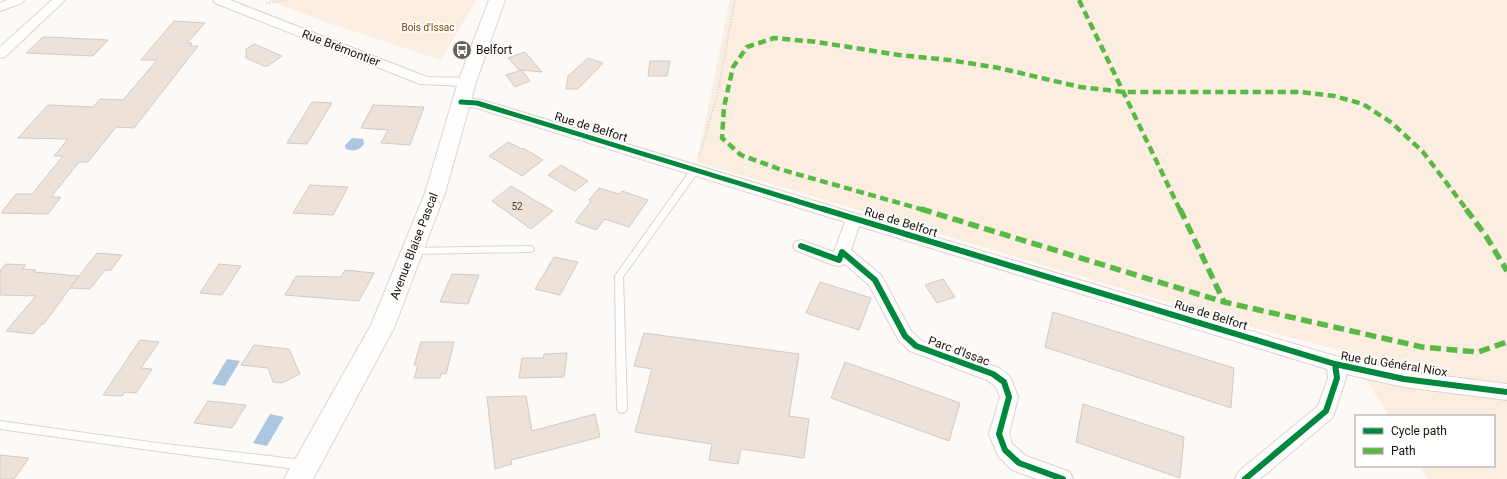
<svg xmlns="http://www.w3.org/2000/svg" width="1507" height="479" font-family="Roboto,sans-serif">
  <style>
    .green { fill: #fbeddf }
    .water { fill: #adc6df }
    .building { fill: #ece2da; stroke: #d0cac4 }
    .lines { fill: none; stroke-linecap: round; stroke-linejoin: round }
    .lane-casing { stroke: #dad4ce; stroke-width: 2 }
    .street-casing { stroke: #dad4ce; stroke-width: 2 }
    .secondary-casing { stroke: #dad4ce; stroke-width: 2 }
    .path { stroke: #dddcdb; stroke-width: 2; stroke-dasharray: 1.5 1.5; stroke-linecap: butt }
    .lane { fill: #fffefe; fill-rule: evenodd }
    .street { fill: #fffefe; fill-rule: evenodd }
    .secondary { fill: #fffefe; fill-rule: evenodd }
    .quiet-far1 { stroke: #58b947; stroke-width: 4.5; stroke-dasharray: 8 4.5; stroke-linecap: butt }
    .quiet { stroke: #58b947; stroke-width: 5.5; stroke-dasharray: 11 5.5; stroke-linecap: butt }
    .cycleway-far1-casing { stroke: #fff; stroke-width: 7 }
    .cycleway-casing { stroke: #fff; stroke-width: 9 }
    .cycleway-far1 { stroke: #00873e; stroke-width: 5 }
    .cycleway { stroke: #00873e; stroke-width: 6 }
    .labels { text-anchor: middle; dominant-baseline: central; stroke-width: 3.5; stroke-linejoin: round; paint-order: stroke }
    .far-park-label { font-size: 10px; fill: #764602; stroke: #fff }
    .number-label { font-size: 10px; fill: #4e453c }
    .street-label { font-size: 12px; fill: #1a1108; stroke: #fff }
    .poi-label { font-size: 12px; fill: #1a1108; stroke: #fff; text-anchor: start }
  </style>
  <rect width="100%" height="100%" fill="#fcf9f7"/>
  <path class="green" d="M268,0H476L441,60L325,22Z
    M730,0H1507V479H1428L1420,466H1494V416H1389L1349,353L1255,328L697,162Z"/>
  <path class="water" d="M352,138L363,139L364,144C360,150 353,152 346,149L345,145Z
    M227,359L240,361L225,386L212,384Z
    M270,414L284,417L267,446L253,443Z"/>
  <path class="building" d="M174,21L205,23L187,43H192L190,46H198L134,128L116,127L88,162H79L51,197H61L48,214L1,213L16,194H32L63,156H54L68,139L18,138L48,105L93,107L100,99L123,100L157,60H141Z
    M43,37H47L108,40L93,56L26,53Z
    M254,44L282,56L268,66H264L246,58V49Z
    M525,52L542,72L522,70L530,81L515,87L506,75L522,70L518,69L508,58Z
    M588,58L603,63L578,89H566L568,76Z
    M650,61H670L667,76H648Z
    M312,102L332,103L307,144L287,143Z
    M373,105L424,107L410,145L381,143L388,130L361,128Z
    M508,142L522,149L523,148L543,160L522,176L489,156Z
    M561,165L588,181L575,191L548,175Z
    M310,185L348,187L333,215L293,213Z
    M511,186L553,211L531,229L492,201Z
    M599,188L619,194L622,191L648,200L629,227L605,219L596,230L575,222L591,201L589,200Z
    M97,253L122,255L111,270H105L90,289L70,288L44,324H42L33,334L6,331L36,296L0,295V271L6,264L26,265L22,269L36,270L34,272L79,276L71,286Z
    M554,257L578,262L560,295L535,289Z
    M219,264L241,266L222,295L200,293Z
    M345,270L374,273L359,301L285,295L296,276L341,277Z
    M452,274L479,275L468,304L440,302Z
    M943,279L955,297L937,303L925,285Z
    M820,282L871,298L859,330L806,313Z
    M1053,312L1234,368L1231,408L1045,347Z
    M644,333L799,354L789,416L809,419L804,458L741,449L738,464L709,460L712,444L635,432L652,369L634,366Z
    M140,340L159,342L141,368L152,369L136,393L125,392L122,396L103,395Z
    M421,342H454L446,374L441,373L440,378H414L418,365H414Z
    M254,345L289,349L300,374L282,383L273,382L268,368L241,365Z
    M567,353L564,377L519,378L522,358H543L544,354Z
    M845,362L960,403L949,441L831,398Z
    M526,396L532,431L595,414L600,437L511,460L512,464L495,469L487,397Z
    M208,401L246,405L232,428L194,423Z
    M1083,404L1184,437L1180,478L1076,442Z
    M0,455L29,458L14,479H0Z"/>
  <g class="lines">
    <defs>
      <path id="lane" d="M695,167L699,170L698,172L623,277L627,409L625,412L622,413L619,412L617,409L615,276L692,168Z
        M530,246L533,247L534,249L533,251L530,252L413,254L410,253L409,251L410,249L413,248Z
        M0,421L157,443L303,460L306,462L308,465L306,468L303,470L157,451L0,429Z"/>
      <path id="street" d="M7,0H24L22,3L0,11V3Z
        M52,0H65L5,57L0,58V47Z
        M213,0H230L427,77L467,78L472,79L474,82L472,85L467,86L420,84L215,3Z
        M461,97L482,100L854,213L1335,356L1404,371L1507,384V400L1404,387L1346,374V378L1333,417L1260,479H1235L1238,472L1318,406L1328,378L1327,369L859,226L851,250L881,275L911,331L922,341L999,368L1010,376L1018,397L1009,434L1012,444L1026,456L1070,472L1073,479H1037L1012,470L998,456L989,434L1000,397L996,387L987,380L910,351L899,341L869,285L845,264L839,266L833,265L795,250L793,246L795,242L801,240L834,252L845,222L476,108L456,105L454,102L456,99Z"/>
      <path id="secondary" d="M489,0H505L476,82L445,193L394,328L313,479H284L371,325L425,193L458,82Z"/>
    </defs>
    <use href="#lane" class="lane-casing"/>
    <use href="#street" class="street-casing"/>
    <use href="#secondary" class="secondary-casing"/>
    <path class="path" d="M266,3L288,0
      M699,157L717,96L735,0"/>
    <use href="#lane" class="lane"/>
    <use href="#street" class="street"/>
    <use href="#secondary" class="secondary"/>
    <path class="quiet-far1" d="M1079,0L1180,210
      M924,210L779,169L741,155L722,138L724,107L733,67L747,47L774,38L817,42L899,55L949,60L999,68L1080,87L1124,92H1301L1334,96L1363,104L1392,123L1423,152L1467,210"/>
    <path class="quiet" d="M921,209L1224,302L1422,347L1478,352L1507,342
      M1180,209L1224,302
      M1466,209L1486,236L1507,271"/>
    <defs>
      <path id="cycleway-far1" d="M461,102L477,103L826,210"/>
      <path id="cycleway" d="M823,209L1335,364L1404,379L1507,392
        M801,246L839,260L842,252L875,280L905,336L916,346L993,374L1004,382L1009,397L999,434L1005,450L1019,463L1063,479
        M1245,479L1326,411L1337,378L1335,364"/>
    </defs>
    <use href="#cycleway-far1" class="cycleway-far1-casing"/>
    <use href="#cycleway" class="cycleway-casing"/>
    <use href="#cycleway-far1" class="cycleway-far1"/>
    <use href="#cycleway" class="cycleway"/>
  </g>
  <defs>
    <symbol id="bus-disc" viewBox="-11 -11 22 22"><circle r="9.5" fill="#69625c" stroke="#fff"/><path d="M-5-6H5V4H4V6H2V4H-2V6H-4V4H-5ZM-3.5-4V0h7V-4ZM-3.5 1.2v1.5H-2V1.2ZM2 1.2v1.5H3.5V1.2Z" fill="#fff"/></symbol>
  </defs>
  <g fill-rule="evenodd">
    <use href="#bus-disc" x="451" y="39" width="22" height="22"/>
  </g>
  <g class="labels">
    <g class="far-park-label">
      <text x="428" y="27">Bois d'Issac</text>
    </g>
    <g class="number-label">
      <text x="517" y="206">52</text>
    </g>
    <g class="street-label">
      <text transform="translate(341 48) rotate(21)">Rue Brémontier</text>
      <text transform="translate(591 127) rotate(17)">Rue de Belfort</text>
      <text transform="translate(901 222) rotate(17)">Rue de Belfort</text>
      <text transform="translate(414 246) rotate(-69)">Avenue Blaise Pascal</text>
      <text transform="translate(1211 315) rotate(17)">Rue de Belfort</text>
      <text transform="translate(959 351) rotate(20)">Parc d'Issac</text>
      <text transform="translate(1394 364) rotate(9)">Rue du Général Niox</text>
    </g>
    <g class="poi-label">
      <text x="476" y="50">Belfort</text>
    </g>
  </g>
  <rect x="1355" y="415" width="140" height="52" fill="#ffffff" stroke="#a3a09c"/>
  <rect x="1363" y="428" width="20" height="6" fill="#00873e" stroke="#a3a09c"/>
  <text x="1391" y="435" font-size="12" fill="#1a1108">Cycle path</text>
  <rect x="1363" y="448" width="20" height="6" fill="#58b947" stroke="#a3a09c"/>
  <text x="1391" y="455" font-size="12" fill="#1a1108">Path</text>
</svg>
